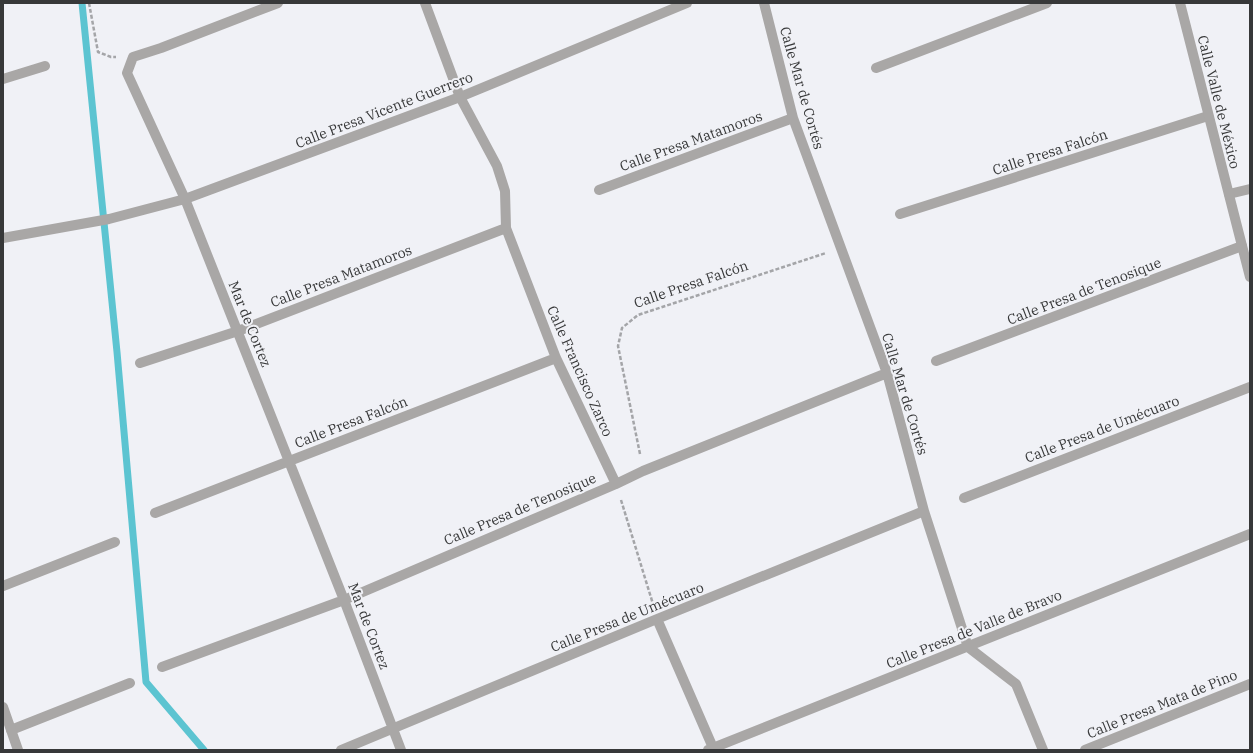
<svg xmlns="http://www.w3.org/2000/svg" width="1253" height="753" font-family="'IBM Plex Serif',serif">
  <style>
    .lines { fill: none; stroke-linecap: round; stroke-linejoin: round }
    .stream { stroke: #5cc4d1; stroke-width: 7 }
    .path { stroke: #a4a5a8; stroke-width: 2.5; stroke-dasharray: 4 2; stroke-linecap: butt }
    .minor { stroke: #a9a7a6; stroke-width: 10 }
    .tertiary { stroke: #a9a7a6; stroke-width: 10 }
    .labels { text-anchor: middle; dominant-baseline: central; stroke-width: 4; stroke-linejoin: round; paint-order: stroke }
    .street-label { font-size: 14px; fill: #373839; stroke: #f0f1f6 }
  </style>
  <rect width="100%" height="100%" fill="#f0f1f6"/>
  <g class="lines">
    <path class="stream" d="M82,3L117,352L146,682L204,750"/>
    <path class="path" d="M89,3L98,52L111,57H116
      M640,454L618,346L622,328L638,315L826,253
      M621,500L653,604"/>
    <path class="minor" d="M278,3L161,48L133,57L127,73L185,199L344,600L401,750
      M425,3L460,97L497,166L505,191L506,228L556,358L616,484
      M764,3L793,118L887,373L924,511L968,647L1016,684L1043,750
      M876,68L1047,3
      M3,79L45,66
      M599,190L793,118
      M1229,194L1250,189
      M900,214L1208,116
      M3,238L109,219L185,199L460,97L687,3
      M936,361L1242,246
      M140,363L238,331L506,228
      M964,498L1250,387
      M155,513L556,358
      M3,586L115,542
      M657,619L714,750
      M162,667L344,600L616,484L643,471L887,373
      M11,730L130,683
      M341,750L657,619L924,511
      M708,750L1250,534
      M1085,750L1250,684"/>
    <path class="tertiary" d="M1180,3L1250,277
      M3,707L18,750"/>
  </g>
  <g class="labels">
    <g class="street-label">
      <text transform="translate(802 88) rotate(74)">Calle Mar de Cortés</text>
      <text transform="translate(1219 102) rotate(76)">Calle Valle de México</text>
      <text transform="translate(384 110) rotate(-21)">Calle Presa Vicente Guerrero</text>
      <text transform="translate(691 141) rotate(-20)">Calle Presa Matamoros</text>
      <text transform="translate(1050 152) rotate(-18)">Calle Presa Falcón</text>
      <text transform="translate(341 276) rotate(-21)">Calle Presa Matamoros</text>
      <text transform="translate(691 284) rotate(-19)">Calle Presa Falcón</text>
      <text transform="translate(1084 291) rotate(-21)">Calle Presa de Tenosique</text>
      <text transform="translate(250 324) rotate(68)">Mar de Cortez</text>
      <text transform="translate(580 371) rotate(66)">Calle Francisco Zarco</text>
      <text transform="translate(905 394) rotate(73)">Calle Mar de Cortés</text>
      <text transform="translate(351 422) rotate(-21)">Calle Presa Falcón</text>
      <text transform="translate(1102 429) rotate(-21)">Calle Presa de Umécuaro</text>
      <text transform="translate(520 509) rotate(-23)">Calle Presa de Tenosique</text>
      <text transform="translate(627 617) rotate(-22)">Calle Presa de Umécuaro</text>
      <text transform="translate(369 626) rotate(69)">Mar de Cortez</text>
      <text transform="translate(974 629) rotate(-22)">Calle Presa de Valle de Bravo</text>
      <text transform="translate(1162 704) rotate(-22)">Calle Presa Mata de Pino</text>
    </g>
  </g>
  <rect width="1253" height="753" fill="none" stroke="#373839" stroke-width="8"/>
</svg>
